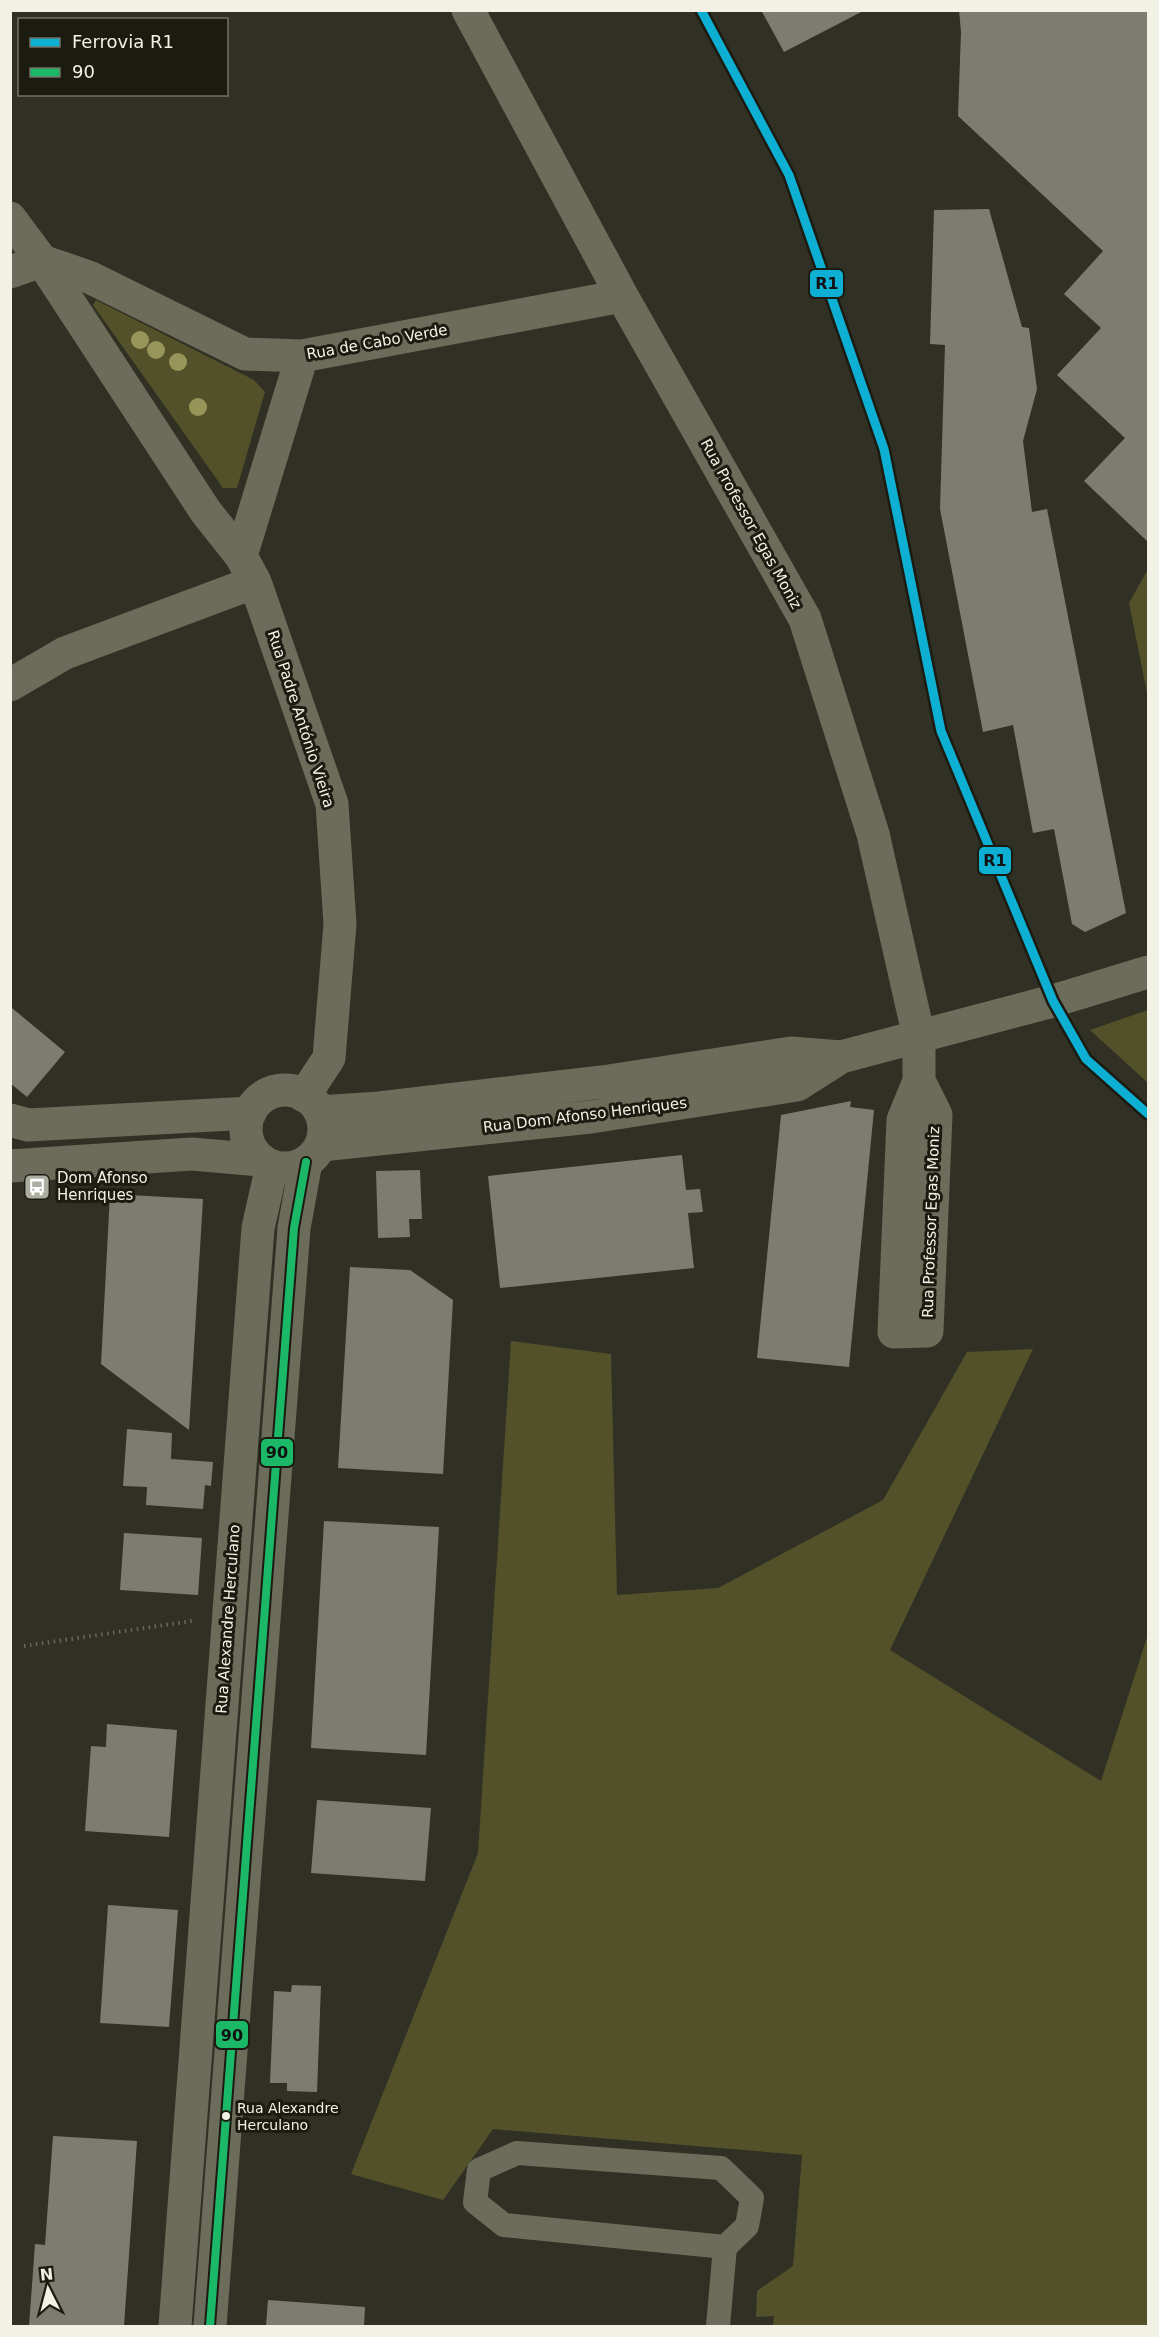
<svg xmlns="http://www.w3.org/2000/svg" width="1159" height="2337" font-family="'DejaVu Sans',sans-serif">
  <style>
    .green { fill: #53512a }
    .building { fill: #7c7c71 }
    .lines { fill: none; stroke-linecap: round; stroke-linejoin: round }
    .path { stroke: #6a695c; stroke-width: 4; stroke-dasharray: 1.5 4.5; stroke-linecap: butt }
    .service { stroke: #6c6c5b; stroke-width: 24 }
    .minor { stroke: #6c6c5b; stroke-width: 33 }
    .tertiary { stroke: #6c6c5b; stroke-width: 33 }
    .bus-1-casing { stroke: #1c1b12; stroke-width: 12 }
    .bus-1 { stroke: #1ab867; stroke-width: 8 }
    .rail-1-casing { stroke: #1c1b12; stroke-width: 14 }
    .rail-1 { stroke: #0dafd3; stroke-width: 9 }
    .tree { fill: #979559 }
    .bus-dot { fill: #f1f1e4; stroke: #1c1b12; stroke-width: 2 }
    .labels { text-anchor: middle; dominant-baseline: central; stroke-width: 6; stroke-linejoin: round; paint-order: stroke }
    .bus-label { font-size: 14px; fill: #f1f1e4; stroke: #1c1b12; text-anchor: start }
    .street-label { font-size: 15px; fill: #f1f1e4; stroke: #1c1b12 }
    .poi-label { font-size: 15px; fill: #f1f1e4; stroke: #1c1b12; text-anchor: start }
    .line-badge { stroke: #1c1b12; stroke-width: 2 }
    .pale-badge-label { font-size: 16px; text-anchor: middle; font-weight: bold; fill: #111 }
  </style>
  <rect width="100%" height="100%" fill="#303024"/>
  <path class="green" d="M96,300L254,380L265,392L237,488H223L93,305Z
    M1148,569V698L1129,603Z
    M1148,1010V1083L1090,1030Z
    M511,1341L611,1354L617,1595L718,1588L883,1500L967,1352L1033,1349L890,1650L1101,1781L1148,1634V2326H773L774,2316L756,2317L757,2291L793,2266L802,2155L493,2129L443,2200L351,2174L478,1853Z"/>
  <path class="building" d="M761,10H865L784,52Z
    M959,10H1148V542L1084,481L1125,438L1057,375L1101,328L1064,294L1103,251L958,116L961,32Z
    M989,209L1022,327L1029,328L1037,389L1023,441L1032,512L1047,509L1126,913L1085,932L1072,924L1054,829L1033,833L1013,725L983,732L940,509L945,345L930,344L934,210Z
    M12,1008L65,1052L27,1097L10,1083V1010Z
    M851,1101L850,1107L874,1110L849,1367L757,1358L781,1115Z
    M682,1155L686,1190L700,1189L703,1212L688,1213L694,1268L500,1288L488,1176Z
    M420,1170L422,1219H409L410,1237L378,1238L376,1171Z
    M110,1194L203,1199L189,1430L101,1364Z
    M350,1267L410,1270L453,1300L443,1474L338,1468Z
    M127,1429L172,1433L171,1459L213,1462L211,1486L205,1485L203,1509L146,1505L147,1487L123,1486Z
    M324,1521L439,1527L426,1755L311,1748Z
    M124,1533L202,1538L198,1595L120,1590Z
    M107,1724L177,1730L169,1837L85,1831L91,1746L106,1747Z
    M317,1800L431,1808L425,1881L311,1873Z
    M108,1905L178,1910L169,2027L100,2023Z
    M292,1985L321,1986L317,2092L287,2091V2083H270L274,1991L291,1992Z
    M53,2136L137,2141L124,2326H29L35,2244L45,2245Z
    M268,2300L365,2307L364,2326H266Z"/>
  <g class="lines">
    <path class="path" d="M24,1646L192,1621"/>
    <path class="service" d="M718,2326L725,2247L747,2226L752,2198L721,2168L517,2153L479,2170L475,2202L504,2225L725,2247"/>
    <path class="minor" d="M468,10L622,296L805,619L873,834L919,1037V1081L903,1120L894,1332L927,1331L936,1115L919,1081
      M10,218L42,261L206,512L241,556L255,582L332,804L340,924L329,1058L304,1096
      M10,272L42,261L89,277L245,354L302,356L622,296
      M241,556L302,356
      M10,685L65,653L255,582
      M175,2326L258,1228L272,1166
      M210,2326L294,1228L306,1162"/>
    <path class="tertiary" d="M246 1129a39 39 0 1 1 78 0a39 39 0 1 1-78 0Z
      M320,1112L379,1108L602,1082L791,1053L841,1057
      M10,1120L28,1125L250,1113
      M321,1145L591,1117L797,1085L841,1057L1053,1001L1148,972
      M10,1166L192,1154L261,1160"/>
    <defs>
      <path id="bus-1" d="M210,2326L294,1228L306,1162"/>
    </defs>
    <use href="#bus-1" class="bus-1-casing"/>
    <use href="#bus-1" class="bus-1"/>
    <defs>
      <path id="rail-1" d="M701,10L789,175L884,449L941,731L1053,1001L1086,1059L1148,1114"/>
    </defs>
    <use href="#rail-1" class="rail-1-casing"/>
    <use href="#rail-1" class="rail-1"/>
  </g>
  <g class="tree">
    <circle cx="140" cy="340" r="9"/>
    <circle cx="156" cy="350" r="9"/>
    <circle cx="178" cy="362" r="9"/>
    <circle cx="198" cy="407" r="9"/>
  </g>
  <defs>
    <symbol id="bus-square" viewBox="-11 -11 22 22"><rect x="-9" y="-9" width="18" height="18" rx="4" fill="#adada1" stroke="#1c1b12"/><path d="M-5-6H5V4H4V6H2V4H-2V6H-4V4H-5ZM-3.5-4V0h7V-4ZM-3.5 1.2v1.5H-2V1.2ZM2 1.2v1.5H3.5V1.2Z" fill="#fff"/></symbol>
  </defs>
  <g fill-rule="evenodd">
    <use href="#bus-square" x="22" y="1172" width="30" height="30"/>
  </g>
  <circle class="bus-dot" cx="226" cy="2116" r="5"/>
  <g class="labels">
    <g class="bus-label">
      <text x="237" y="2108">Rua Alexandre<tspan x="237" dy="17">Herculano</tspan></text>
    </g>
    <g class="street-label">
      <text transform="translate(377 342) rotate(-10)">Rua de Cabo Verde</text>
      <text transform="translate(751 524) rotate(61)">Rua Professor Egas Moniz</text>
      <text transform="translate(301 719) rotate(72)">Rua Padre António Vieira</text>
      <text transform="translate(585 1115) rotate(-7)">Rua Dom Afonso Henriques</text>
      <text transform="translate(931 1222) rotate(-88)">Rua Professor Egas Moniz</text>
      <text transform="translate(228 1619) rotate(-86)">Rua Alexandre Herculano</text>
    </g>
    <g class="poi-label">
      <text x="57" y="1178">Dom Afonso<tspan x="57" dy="17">Henriques</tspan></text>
    </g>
  </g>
  <g class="line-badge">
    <rect x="809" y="269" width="35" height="29" rx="6" fill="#0dafd3"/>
    <rect x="978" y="846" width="34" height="29" rx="6" fill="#0dafd3"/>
    <rect x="260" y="1438" width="34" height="29" rx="6" fill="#1ab867"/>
    <rect x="215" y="2020" width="34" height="29" rx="6" fill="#1ab867"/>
  </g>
  <g class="pale-badge-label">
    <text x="827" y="289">R1</text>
    <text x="995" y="866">R1</text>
    <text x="277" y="1458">90</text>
    <text x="232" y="2041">90</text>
  </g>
  <rect width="1159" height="2337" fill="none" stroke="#f1f1e4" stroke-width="24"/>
  <rect x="18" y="18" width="210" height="78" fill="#1c1b12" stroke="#717166" stroke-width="1.5"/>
  <rect x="30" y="38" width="30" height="9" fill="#0dafd3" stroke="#717166" stroke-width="1.5"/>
  <text x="72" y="48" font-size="18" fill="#f1f1e4">Ferrovia R1</text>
  <rect x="30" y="68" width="30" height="9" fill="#1ab867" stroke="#717166" stroke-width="1.5"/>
  <text x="72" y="78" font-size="18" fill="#f1f1e4">90</text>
  <g transform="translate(48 2289) rotate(354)" stroke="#1c1b12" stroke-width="4.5" paint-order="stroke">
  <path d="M0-4.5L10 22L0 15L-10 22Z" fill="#f1f1e4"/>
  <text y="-9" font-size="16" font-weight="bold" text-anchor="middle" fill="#f1f1e4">N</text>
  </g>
</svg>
